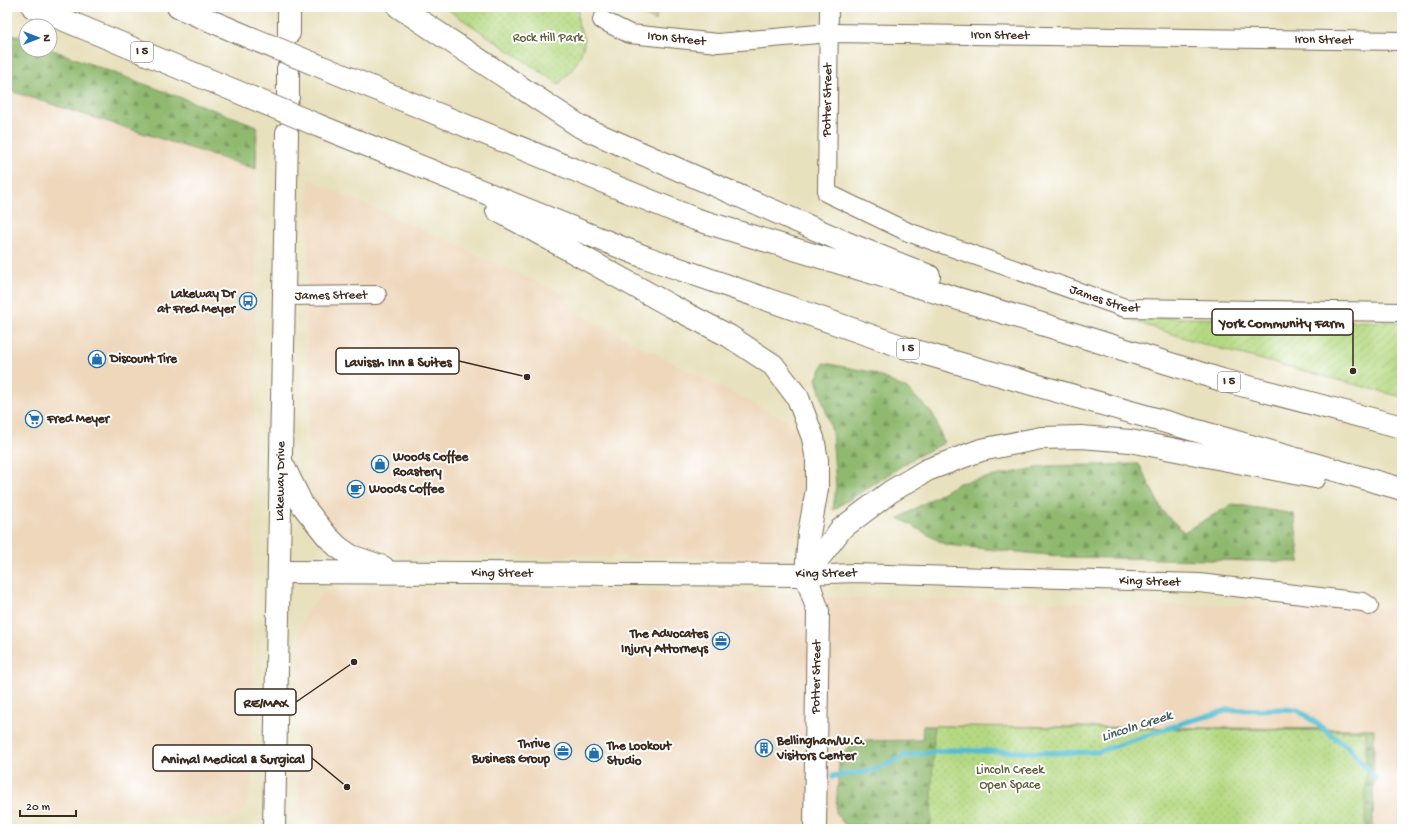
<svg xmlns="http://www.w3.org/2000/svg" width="1409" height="836" font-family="'Gochi Hand',sans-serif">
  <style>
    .built { fill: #eed7bb }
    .forest { fill: url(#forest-firs); stroke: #667247 }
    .park { fill: url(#park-dots); stroke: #788250 }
    .garden { fill: url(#garden-furrows); stroke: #788250 }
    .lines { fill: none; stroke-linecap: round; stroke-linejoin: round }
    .stream { stroke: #55bdd2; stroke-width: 5.5 }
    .minor-casing { stroke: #786a56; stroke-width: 20 }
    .tertiary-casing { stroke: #786a56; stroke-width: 24 }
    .secondary-casing { stroke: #786a56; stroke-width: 24 }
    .motorway-casing { stroke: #786a56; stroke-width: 24 }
    .minor { stroke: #fff; stroke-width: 18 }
    .tertiary { stroke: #fff; stroke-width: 22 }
    .secondary { stroke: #fff; stroke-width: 22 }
    .motorway { stroke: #fff; stroke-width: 22 }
    .motorway-bridge-casing { stroke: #786a56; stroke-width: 24; stroke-linecap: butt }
    .motorway-bridge { stroke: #fff; stroke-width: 22 }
    .labels { text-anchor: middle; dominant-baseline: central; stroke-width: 4; stroke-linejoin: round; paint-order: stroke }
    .shield { fill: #fff; stroke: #766a62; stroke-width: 1 }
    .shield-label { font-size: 12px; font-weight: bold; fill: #3b2a1e }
    .street-label { font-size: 13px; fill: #3b2a1e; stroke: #fff }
    .park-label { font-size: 13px; fill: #605f3c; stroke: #fff }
    .poi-label { font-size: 13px; font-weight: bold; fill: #3b2a1e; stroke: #fff; text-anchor: start }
    .water-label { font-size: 14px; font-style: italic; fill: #445d5d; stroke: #fff }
    .leader { fill: none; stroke: #3b2a1e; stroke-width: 1.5 }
    .callout-dot { fill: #3b2a1e; stroke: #fff; stroke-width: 1.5 }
    .callout { fill: #fff; stroke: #3b2a1e; stroke-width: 1.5 }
    .callout-label { font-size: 14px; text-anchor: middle; font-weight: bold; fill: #3b2a1e }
  </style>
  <defs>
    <pattern id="forest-firs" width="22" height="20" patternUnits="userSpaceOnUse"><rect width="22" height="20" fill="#90b970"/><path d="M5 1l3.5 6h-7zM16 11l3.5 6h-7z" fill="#77975b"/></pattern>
    <pattern id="park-dots" width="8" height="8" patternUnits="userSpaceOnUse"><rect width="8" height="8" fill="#b5d982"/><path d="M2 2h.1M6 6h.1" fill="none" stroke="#9dba70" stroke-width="1.8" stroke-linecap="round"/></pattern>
    <pattern id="garden-furrows" width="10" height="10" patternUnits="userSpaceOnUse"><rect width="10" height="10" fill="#b5d982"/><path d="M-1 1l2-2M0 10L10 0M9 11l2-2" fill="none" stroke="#9dba70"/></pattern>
  </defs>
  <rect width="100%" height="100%" fill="#fff"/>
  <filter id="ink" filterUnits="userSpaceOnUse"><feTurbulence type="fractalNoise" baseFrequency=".025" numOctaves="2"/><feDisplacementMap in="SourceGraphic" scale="8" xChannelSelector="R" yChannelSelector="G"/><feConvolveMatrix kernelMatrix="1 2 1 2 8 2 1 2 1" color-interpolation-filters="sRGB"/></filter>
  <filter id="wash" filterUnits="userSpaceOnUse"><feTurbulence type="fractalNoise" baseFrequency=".012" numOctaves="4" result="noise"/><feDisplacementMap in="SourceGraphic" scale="16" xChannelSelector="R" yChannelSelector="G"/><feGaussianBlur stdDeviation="0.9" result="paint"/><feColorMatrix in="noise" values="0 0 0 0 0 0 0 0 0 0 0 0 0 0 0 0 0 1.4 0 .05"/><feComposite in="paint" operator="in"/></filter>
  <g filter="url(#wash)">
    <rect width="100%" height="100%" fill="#e8e1be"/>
    <path class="built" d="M7,90L256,169L251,789L248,801L242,811L230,817L218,819L7,815Z
      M309,179L566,295L573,312L800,427L806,454L807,483L803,517L792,543L781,554L754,561L737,563L731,558L398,555L375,552L356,547L340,537L316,506L311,486L307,327Z
      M338,588L775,593L845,598L1335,608L1402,607V829H1012L836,827L783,829L327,826L316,824L307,817L300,807L298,795L300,632L305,616L313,604L323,593Z"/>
    <path class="forest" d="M7,32L26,39V50H50V49L257,126L256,169L7,90Z
      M824,363L871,372L907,389L933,414L944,443L914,458L833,510L836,486L832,431L816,379Z
      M1139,464L1163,512L1184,532L1233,504L1294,514L1300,562L1068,557L946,545L899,518L959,483L1047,466Z
      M923,726L1374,729L1373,829H1107L845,825L836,813L839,760L854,741L922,740Z"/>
    <path class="park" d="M444,7H580C576,19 578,28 585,38C581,62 574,67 559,84Z
      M628,7H657L656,21Z
      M934,726L1366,731L1365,829L931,828Z"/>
    <path class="garden" d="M1121,317L1402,322V397L1206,345Z"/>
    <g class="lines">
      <path class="stream" d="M833,776L871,771L905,756L950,750L1052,753L1098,752L1186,722L1229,710L1297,709L1349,748L1375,778"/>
    </g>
  </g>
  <g filter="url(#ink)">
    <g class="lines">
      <defs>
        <g id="minor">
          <path id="s1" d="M829,7L827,193L908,232L1125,308L1402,312"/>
          <path id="s2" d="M602,20L630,34L718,43L829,33L1402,41"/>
          <path id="s3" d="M284,296L377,295"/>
          <path id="s4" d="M806,575L854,573L1199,583L1363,602L1369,606"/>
        </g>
        <path id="tertiary" d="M806,575L818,611L815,829"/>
        <g id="secondary">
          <path d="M289,33V7"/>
          <path d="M288,97V69"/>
          <path d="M284,467L303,506L327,536L338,547L351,556L383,567"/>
          <path id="s5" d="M280,572L806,575"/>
          <path id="s6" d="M274,829L287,133"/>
        </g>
        <path id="motorway" d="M33,7L250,97
          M178,7L251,38
          M399,7L581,127L854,246L929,276
          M317,65L695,219L1058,329L1222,380L1402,427
          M317,125L645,257L912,350L1402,489
          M497,210L671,306L729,336L773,365L798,398L813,438L817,460V489L809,534L806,575
          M806,575L841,529L890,492L927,470L981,450L1041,438L1081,437L1130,441L1315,477"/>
      </defs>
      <use href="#minor" class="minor-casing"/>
      <use href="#tertiary" class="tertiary-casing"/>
      <use href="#secondary" class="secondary-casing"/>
      <use href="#motorway" class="motorway-casing"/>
      <use href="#minor" class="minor"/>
      <use href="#tertiary" class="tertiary"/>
      <use href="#secondary" class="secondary"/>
      <use href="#motorway" class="motorway"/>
      <defs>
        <path id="motorway-bridge" d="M251,38L317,65
          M250,97L317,125"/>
      </defs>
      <use href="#motorway-bridge" class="motorway-bridge-casing"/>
      <use href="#motorway-bridge" class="motorway-bridge"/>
    </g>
  </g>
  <defs>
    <symbol id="bus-ring" viewBox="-11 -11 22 22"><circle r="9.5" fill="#fff" stroke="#1f6fb2" stroke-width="1.5"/><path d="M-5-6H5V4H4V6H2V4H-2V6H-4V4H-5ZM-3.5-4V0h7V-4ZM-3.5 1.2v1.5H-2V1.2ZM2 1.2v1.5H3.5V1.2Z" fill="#1f6fb2"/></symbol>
    <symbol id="shop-ring" viewBox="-11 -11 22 22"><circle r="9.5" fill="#fff" stroke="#1f6fb2" stroke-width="1.5"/><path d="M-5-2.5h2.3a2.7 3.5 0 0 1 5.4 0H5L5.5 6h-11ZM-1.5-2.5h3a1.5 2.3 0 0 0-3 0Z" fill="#1f6fb2"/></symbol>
    <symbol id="supermarket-ring" viewBox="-11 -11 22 22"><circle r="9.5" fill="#fff" stroke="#1f6fb2" stroke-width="1.5"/><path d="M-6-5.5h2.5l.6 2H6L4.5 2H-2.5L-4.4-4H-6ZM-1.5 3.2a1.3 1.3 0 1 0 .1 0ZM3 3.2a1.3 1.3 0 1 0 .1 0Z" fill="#1f6fb2"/></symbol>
    <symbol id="cafe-ring" viewBox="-11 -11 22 22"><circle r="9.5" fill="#fff" stroke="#1f6fb2" stroke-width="1.5"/><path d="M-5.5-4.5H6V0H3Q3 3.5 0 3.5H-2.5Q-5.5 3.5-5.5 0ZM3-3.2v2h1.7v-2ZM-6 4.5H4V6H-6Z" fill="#1f6fb2"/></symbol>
    <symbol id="office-ring" viewBox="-11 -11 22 22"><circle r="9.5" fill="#fff" stroke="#1f6fb2" stroke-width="1.5"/><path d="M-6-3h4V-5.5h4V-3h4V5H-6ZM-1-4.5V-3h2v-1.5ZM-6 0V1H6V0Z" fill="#1f6fb2"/></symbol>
    <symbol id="building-ring" viewBox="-11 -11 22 22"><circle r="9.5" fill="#fff" stroke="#1f6fb2" stroke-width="1.5"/><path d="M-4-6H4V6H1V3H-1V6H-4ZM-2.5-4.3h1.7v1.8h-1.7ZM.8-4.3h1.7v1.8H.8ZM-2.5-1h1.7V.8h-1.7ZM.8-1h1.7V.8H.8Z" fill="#1f6fb2"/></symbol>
  </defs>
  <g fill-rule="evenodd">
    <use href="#bus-ring" x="238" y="291" width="20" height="20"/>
    <use href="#shop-ring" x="87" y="349" width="20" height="20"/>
    <use href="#supermarket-ring" x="24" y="409" width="20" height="20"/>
    <use href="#shop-ring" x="370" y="454" width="20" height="20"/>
    <use href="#cafe-ring" x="346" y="479" width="20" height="20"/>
    <use href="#office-ring" x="711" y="631" width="20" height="20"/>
    <use href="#building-ring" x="754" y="738" width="20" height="20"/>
    <use href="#office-ring" x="553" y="741" width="20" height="20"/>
    <use href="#shop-ring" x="584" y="743" width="20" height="20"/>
  </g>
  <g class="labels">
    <g class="shield">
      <rect x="131" y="42" width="22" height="20" rx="3"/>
      <rect x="897" y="339" width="22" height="20" rx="3"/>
      <rect x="1218" y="372" width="22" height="20" rx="3"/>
    </g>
    <g class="shield-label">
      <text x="142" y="52">I 5</text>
      <text x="908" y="349">I 5</text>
      <text x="1229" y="382">I 5</text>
    </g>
    <g class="street-label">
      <text stroke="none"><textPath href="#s2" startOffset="402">Iron Street</textPath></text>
      <text stroke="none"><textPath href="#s2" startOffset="78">Iron Street</textPath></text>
      <text stroke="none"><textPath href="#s2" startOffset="726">Iron Street</textPath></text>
      <text transform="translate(828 100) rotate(-89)">Potter Street</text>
      <text stroke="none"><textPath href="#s3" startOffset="47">James Street</textPath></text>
      <text stroke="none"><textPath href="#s1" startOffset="484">James Street</textPath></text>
      <text stroke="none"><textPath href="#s6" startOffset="348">Lakeway Drive</textPath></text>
      <text stroke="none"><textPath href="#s5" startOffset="222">King Street</textPath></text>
      <text transform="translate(826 574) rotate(-1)">King Street</text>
      <text stroke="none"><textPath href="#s4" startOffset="344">King Street</textPath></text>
      <text transform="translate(817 677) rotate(-89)">Potter Street</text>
    </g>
    <g class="park-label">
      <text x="548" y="38">Rock Hill Park</text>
      <text x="1010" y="770">Lincoln Creek<tspan x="1010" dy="15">Open Space</tspan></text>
    </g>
    <g class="poi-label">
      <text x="235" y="294" text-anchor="end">Lakeway Dr<tspan x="235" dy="15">at Fred Meyer</tspan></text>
      <text x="110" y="359">Discount Tire</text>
      <text x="47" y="419">Fred Meyer</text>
      <text x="393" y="457">Woods Coffee<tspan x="393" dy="15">Roastery</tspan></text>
      <text x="369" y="489">Woods Coffee</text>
      <text x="708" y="634" text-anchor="end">The Advocates<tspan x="708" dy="15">Injury Attorneys</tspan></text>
      <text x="777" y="741">Bellingham/W.C.<tspan x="777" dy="15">Visitors Center</tspan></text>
      <text x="550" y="744" text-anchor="end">Thrive<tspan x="550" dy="15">Business Group</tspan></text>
      <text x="607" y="746">The Lookout<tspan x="607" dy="15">Studio</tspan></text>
    </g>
    <g class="water-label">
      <text transform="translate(1137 727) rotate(-18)">Lincoln Creek</text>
    </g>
  </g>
  <path class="leader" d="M1353 371L1353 322M527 377L459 361M354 662L296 702M347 787L312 758"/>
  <g class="callout-dot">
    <circle cx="1353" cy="371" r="4"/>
    <circle cx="527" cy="377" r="4"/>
    <circle cx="354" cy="662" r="4"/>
    <circle cx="347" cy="787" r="4"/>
  </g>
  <g class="callout">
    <rect x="1212" y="309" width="141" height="26" rx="4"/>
    <rect x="336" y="348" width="123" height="26" rx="4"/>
    <rect x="235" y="689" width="61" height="26" rx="4"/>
    <rect x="153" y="745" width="159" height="26" rx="4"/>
  </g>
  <g class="callout-label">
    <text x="1282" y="327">York Community Farm</text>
    <text x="398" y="366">Lavissh Inn &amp; Suites</text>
    <text x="266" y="707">RE/MAX</text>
    <text x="233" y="763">Animal Medical &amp; Surgical</text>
  </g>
  <rect width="1409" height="836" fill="none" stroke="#fff" stroke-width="24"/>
  <g transform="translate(38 38) rotate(90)"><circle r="19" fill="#ffffff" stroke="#b1aaa5"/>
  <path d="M0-3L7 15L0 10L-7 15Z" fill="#1f6fb2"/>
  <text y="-6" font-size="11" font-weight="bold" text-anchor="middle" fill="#3b2a1e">N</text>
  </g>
  <path d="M20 810v6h56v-6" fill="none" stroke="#3b2a1e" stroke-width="2"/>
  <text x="26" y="810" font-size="12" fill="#3b2a1e" stroke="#ffffff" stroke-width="3" paint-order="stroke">20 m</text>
</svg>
